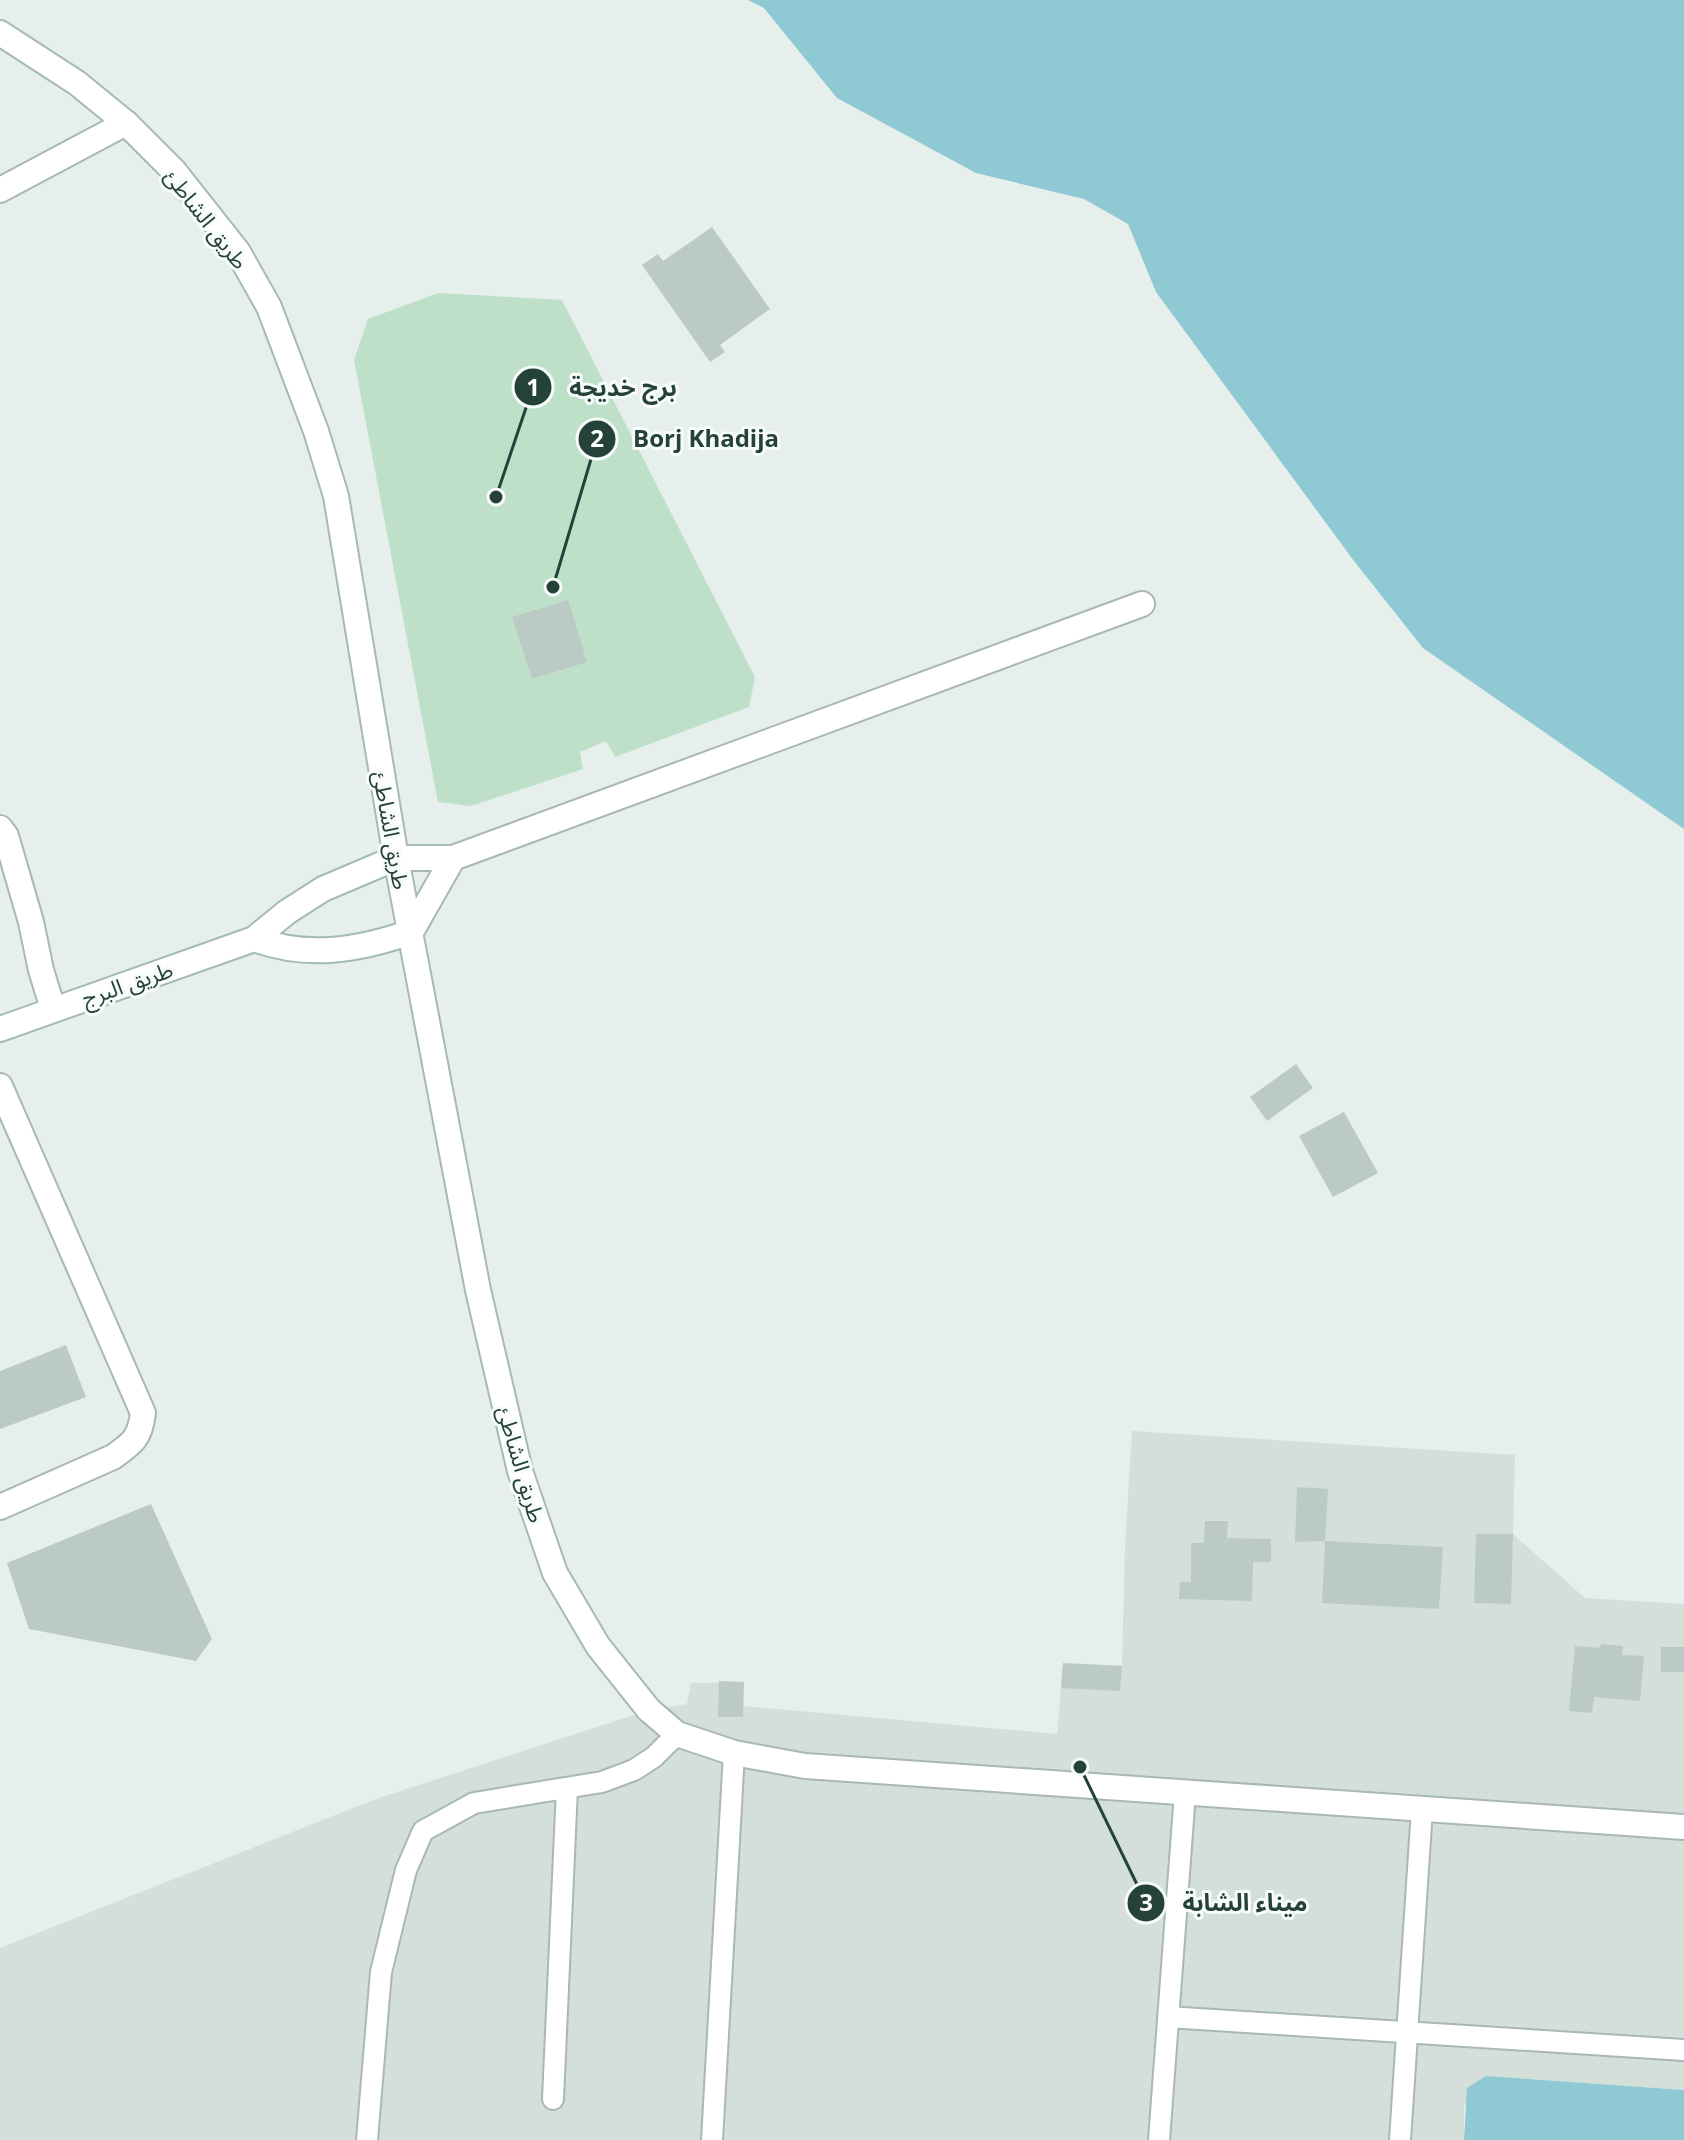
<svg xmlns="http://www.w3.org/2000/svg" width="1684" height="2140" font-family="'Open Sans','Noto Sans Arabic',sans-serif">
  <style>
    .built { fill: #d4dfda }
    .green { fill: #bfe0c8 }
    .water { fill: #8ec9d4 }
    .building { fill: #bbcac4 }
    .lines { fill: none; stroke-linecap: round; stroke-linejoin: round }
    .lane-casing { stroke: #a8b8b2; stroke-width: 24 }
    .street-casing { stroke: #a8b8b2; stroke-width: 28 }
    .secondary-casing { stroke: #a4bbb3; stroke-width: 28 }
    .lane { stroke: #fff; stroke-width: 20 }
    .street { stroke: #fff; stroke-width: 24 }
    .secondary { stroke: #fff; stroke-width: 24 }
    .labels { text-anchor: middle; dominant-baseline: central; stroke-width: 6; stroke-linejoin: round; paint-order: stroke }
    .street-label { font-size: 22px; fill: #24423a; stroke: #f7fbf9 }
    .leader { fill: none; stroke: #24423a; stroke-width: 3 }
    .callout-dot { fill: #24423a; stroke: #f7fbf9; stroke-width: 3 }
    .mark-label { font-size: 24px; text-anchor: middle; font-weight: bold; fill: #fff }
    .callout-label { font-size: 24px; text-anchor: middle; font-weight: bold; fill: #24423a; stroke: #f7fbf9; stroke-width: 6; stroke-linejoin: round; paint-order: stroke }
  </style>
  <rect width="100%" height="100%" fill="#e6efeb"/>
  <path class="built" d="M1132,1431L1515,1455L1513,1534L1585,1598L1684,1604V2090L1486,2076L1464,2107V2140H0V1948L373,1800L649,1710L687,1704L691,1683L744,1682L743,1706L1057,1734L1063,1663L1122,1666L1125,1545Z"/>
  <path class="green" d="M438,293L562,300L755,677L749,707L615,757L606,741L580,752L583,769L471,806L438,802L354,360L368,319Z"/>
  <path class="water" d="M748,0H1684V829L1423,648L1354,561L1156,292L1128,224L1084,199L976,173L837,98L764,8Z
    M1486,2076L1684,2090V2140H1464L1467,2088Z"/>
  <path class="building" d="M712,227L770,309L720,345L725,352L710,362L642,265L658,254L663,261Z
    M568,600L587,662L532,679L512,617Z
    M1296,1064L1313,1088L1267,1121L1250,1097Z
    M1344,1112L1378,1173L1333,1197L1299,1136Z
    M66,1345L86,1397L0,1429V1371Z
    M1297,1487L1328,1489L1325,1541L1443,1547L1439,1609L1322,1603L1325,1541L1295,1542Z
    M151,1504L212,1639L196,1661L29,1629L7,1563Z
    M1205,1521H1228L1227,1538L1271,1539V1562H1253L1252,1601L1179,1599L1180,1582H1191V1543H1204Z
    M1476,1534H1513L1511,1604L1474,1603Z
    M1601,1644L1623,1646L1622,1655L1644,1656L1640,1701L1594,1697L1592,1713L1569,1711L1575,1646L1600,1648Z
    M1661,1647H1684V1672H1661Z
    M1063,1663L1122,1666L1120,1691L1061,1688Z
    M719,1681L744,1682L743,1717H718Z"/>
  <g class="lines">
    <defs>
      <path id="lane" d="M1168,2017L1684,2050
        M553,2099L567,1788
        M367,2140L381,1972L406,1870L423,1831L474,1803L602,1782L634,1770L654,1757L677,1734
        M712,2140L734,1753
        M1159,2140L1185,1793
        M1400,2140L1422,1809"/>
      <path id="street" d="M0,190L126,123
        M0,828L6,836L31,922L41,970L53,1009
        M396,858H453L1142,604
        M411,932L453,858
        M0,1086L143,1413C140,1438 133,1443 113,1457L0,1507
        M649,1710L677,1734L734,1753L805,1766L1684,1827"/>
      <path id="secondary" d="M0,33L77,83L126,123L174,171L208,214L238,252L269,307L316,431L336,496L396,858L478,1290L520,1471L555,1573L598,1646L649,1710
        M254,939C308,959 359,950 411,932
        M0,1029L254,939L287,912L323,889L396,858"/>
    </defs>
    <use href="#lane" class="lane-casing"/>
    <use href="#street" class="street-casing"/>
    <use href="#secondary" class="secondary-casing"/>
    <use href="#lane" class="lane"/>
    <use href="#street" class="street"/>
    <use href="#secondary" class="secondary"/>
  </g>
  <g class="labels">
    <g class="street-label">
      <text transform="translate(207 218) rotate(52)">طريق الشاطئ</text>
      <text transform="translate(392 830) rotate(80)">طريق الشاطئ</text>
      <text transform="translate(127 983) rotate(-19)">طريق البرج</text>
      <text transform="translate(522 1464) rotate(74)">طريق الشاطئ</text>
    </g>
  </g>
  <path class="leader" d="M496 497L533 387M553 587L597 439M1080 1767L1146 1903"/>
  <g class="callout-dot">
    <circle cx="496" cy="497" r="8"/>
    <circle cx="553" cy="587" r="8"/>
    <circle cx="1080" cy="1767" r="8"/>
    <circle cx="533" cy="387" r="20"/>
    <circle cx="597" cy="439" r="20"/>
    <circle cx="1146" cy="1903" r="20"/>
  </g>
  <g class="mark-label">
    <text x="533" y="396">1</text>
    <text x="597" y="447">2</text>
    <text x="1146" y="1911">3</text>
  </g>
  <g class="callout-label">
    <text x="623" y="396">برج خديجة</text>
    <text x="706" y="447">Borj Khadija</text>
    <text x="1245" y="1911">ميناء الشابة</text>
  </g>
</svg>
